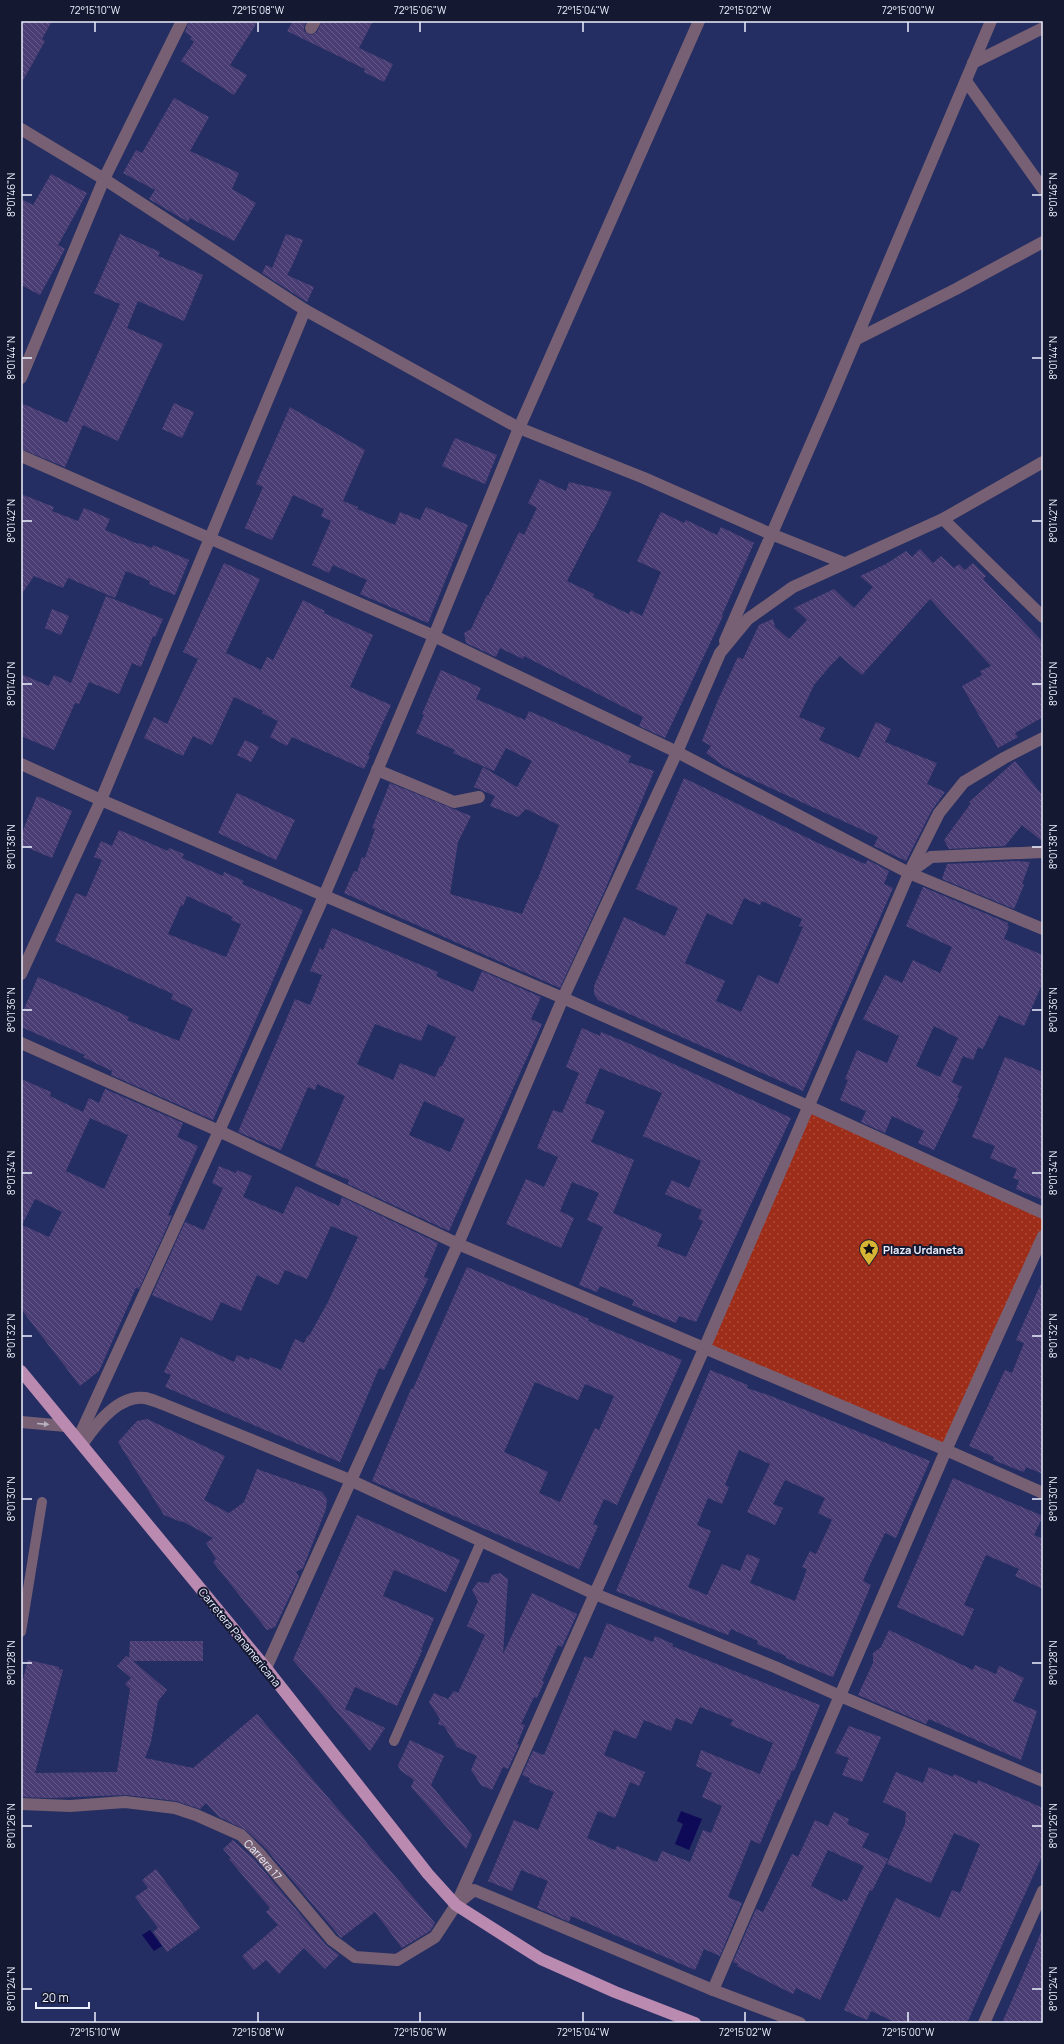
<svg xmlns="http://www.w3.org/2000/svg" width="1064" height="2044" font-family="Manrope,sans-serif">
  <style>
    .park { fill: url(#park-dots) }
    .water { fill: #0f0a58 }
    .building { fill: url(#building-back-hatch); fill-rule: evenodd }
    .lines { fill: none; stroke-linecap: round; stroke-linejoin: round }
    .lane { stroke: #776073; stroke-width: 10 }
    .street { stroke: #776073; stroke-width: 12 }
    .primary { stroke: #ba8ab1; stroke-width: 12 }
    .oneway { fill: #b7afbf }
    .ticks { fill: none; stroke: #ecf0fe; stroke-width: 1.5 }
    .labels { text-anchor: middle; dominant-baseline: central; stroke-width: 4; stroke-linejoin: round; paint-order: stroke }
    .poi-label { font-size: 11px; font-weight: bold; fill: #ecf0fe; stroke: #141931; text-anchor: start }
    .street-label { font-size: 11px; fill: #ecf0fe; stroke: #141931 }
    .neatline { fill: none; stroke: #ecf0fe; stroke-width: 1.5 }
    .ticks-label { font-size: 10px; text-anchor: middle; fill: #ecf0fe }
  </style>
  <defs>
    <pattern id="park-dots" width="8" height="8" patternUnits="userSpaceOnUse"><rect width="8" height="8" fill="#9d2d18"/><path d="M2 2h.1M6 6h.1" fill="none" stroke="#ab4c3b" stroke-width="1.8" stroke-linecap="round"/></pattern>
    <pattern id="building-back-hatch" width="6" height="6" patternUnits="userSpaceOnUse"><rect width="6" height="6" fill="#4a3d74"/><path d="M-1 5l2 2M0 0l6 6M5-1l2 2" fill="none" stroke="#645989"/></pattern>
  </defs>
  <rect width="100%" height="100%" fill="#252e62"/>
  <path class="park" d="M808,1106L1043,1213V1236L946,1450L704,1349Z"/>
  <path class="water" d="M681,1811L702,1819L689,1850L675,1844L683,1824L677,1821Z
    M150,1930L162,1946L154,1951L142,1935Z"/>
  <path class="building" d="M21,21H52L42,39L45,41L21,84Z
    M189,21H258L230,65L247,75L234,95L181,61L194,42L190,39L192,37L185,32Z
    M293,21H306L304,28V31L311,35L317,32L322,21H373L359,48L393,64L384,82L364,72L365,69L287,31Z
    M174,98L209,117L190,151L239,173L232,189L256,203L234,241L190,218L188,222L149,199L155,190L123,173L136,150L142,153Z
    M51,174L87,193L58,245L65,249L40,295L21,285V199L33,205Z
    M120,234L160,252L158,256L203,275L184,321L138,301L127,328L163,344L118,441L83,425L65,467L21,449V403L67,423L120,304L94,293Z
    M286,234L303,240L292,266L287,275L314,287L307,302L262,273L266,265L272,268L273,266Z
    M174,403L194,412L182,438L162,429Z
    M290,407L365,450L343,501L358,507L357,509L395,525L400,512L420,520L426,507L468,525L428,623L360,594L367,580L333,565L329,573L312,565L331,521L321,516L324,509L293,495L272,540L245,528L263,487L256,484Z
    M455,438L497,455L485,484L442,466Z
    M540,479L566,491L569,482L612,492L593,532H592L567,581L594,594L593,597L629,614L631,610L642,616L661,572L637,561L661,512L684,523L686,520L717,535L721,527L754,543L722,615L723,616L665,738L639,726L643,717L524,656L523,659L500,648L496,657L466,643L464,633L471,629L487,595L488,596L519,532L524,535L537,508L528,503Z
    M21,494L54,507L52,511L78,521L84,508L110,519L105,530L138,544L139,543L152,548L153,545L189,560L175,595L149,584L150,581L126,571L115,598L68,578L63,588L34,576L21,595Z
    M920,549L933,563L941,556L954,568L959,564L965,570L973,563L986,576L983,579L1041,640L1043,645V717L1015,733L1018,737L998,748L962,686L982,675L980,671L991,666L930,599L862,675L840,656L830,666L814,685L799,717L825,728L819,740L859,758L876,722L891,729L885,742L937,763L927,784L945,792L932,810L906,861L874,846L878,837L725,767L706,753L711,746L702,741L718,700L738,657L743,659L759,625L773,619L775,627L789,639L807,620L794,608L834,589L854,608L873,587L860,576L886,564L906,551L912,557Z
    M224,563L260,579L226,653L261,670L267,657L273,660L303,600L325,611L324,613L373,635L350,687L391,705L368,755L370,756L364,769L292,737L287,746L270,737L278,721L262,713L263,711L234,697L212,745L193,736L183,756L144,738L154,717L167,724L198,659L183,652Z
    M106,596L163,619L155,637L153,636L141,667L132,663L119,694L89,682L79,704L75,703L54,750L21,736V674L49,686L54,675L71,683Z
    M52,609L69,616L61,635L45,628Z
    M441,670L481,688L476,699L525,720L529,711L631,756L628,762L654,771L605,890L560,988L344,893L354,871L357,872L362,857L365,858L375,829L372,828L390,783L471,816L458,842L450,894L522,914L536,881H537L559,825L526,809L518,817L490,806L495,796L474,787L483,767L517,787L532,761L506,748L494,771L453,753L455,750L416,733L424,715L422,714Z
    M245,740L259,747L251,762L237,755Z
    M1015,761L1043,796V842L1022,825L1005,846L949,849L944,840L971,803L969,802Z
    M684,778L818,843L865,864L868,860L889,871L884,884L893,888L803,1091L598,1000L594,994V986L624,917L665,936L678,908L636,889ZM744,898L760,905L762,901L802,919L799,926L803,927L778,984L758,975L741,1012L716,1001L725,981L685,963L707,913L732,925Z
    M237,793L295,820L276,860L218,833Z
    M37,796L72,811L52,858L21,845V835Z
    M119,830L168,851L169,848L184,854L182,858L223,876L224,872L244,881L242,884L303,910L213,1120L111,1075L112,1071L83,1057L85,1055L21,1027V1016L38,977L116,1011L129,1017L127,1020L179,1041L193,1009L171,999L173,994L55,941L76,893L86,897L102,860L94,857L101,841L112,846ZM187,896L233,917L231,920L241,924L226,957L168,934L181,905L183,906Z
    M1016,861L1030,862L1022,884L1024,885L1014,909L942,879L947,864Z
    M923,887L1008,923L1007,925L1009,926L1004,939L1043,955V982L1024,1026L999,1015L983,1049L978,1047L973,1060L963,1056L952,1082L962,1087L957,1097L959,1098L934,1150L918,1143L924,1131L892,1116L885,1133L861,1122L866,1111L840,1100L848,1080L845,1079L857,1050L887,1063L899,1036L863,1019L885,975L902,983L913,960L940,973L952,947L906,926ZM934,1026L958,1038L940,1077L916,1066Z
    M332,928L438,972L436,976L473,992L482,971L541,997L531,1019L542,1024L449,1231L348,1184L349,1180L315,1166L345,1096L317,1084L315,1090L308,1087L281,1150L238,1132L295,999L310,1005L322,975L310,971L320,948L323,950ZM375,1024L421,1041L428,1024L456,1037L442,1066H440L435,1077L400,1063L393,1080L357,1064ZM424,1101L465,1119L450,1152L409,1135Z
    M582,1028L600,1036L601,1032L630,1044L791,1118L696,1322L679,1316L676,1323L632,1305L634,1300L600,1286L597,1292L579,1285L603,1227L587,1220L599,1193L572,1182L560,1211L574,1218L561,1248L506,1224L526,1179L544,1187L558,1157L537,1148L553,1110L562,1113L579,1073L566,1067ZM600,1068L662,1093L643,1136L701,1161L689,1188L672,1180L665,1194L702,1210L698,1219L703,1221L686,1257L657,1246L662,1234L613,1213L634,1160L591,1142L605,1111L585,1103Z
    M1005,1057L1043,1072V1200L1016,1189L1019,1180L1013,1178L1017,1169L990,1158L995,1146L972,1137Z
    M21,1079L51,1092L50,1096L83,1112L89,1098L99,1103L105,1089L183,1123L177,1137L198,1146L168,1215L172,1216L139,1289L136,1288L99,1371L80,1386L21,1309ZM90,1118L128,1135L104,1189L66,1171ZM35,1199L62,1212L49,1237L22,1225Z
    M219,1166L236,1173L237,1170L252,1176L243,1197L283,1214L296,1186L339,1206L342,1197L438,1243L424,1277L428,1279L384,1370L379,1368L340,1462L165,1387L171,1375L164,1372L181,1337L234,1362L237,1355L249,1360L250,1357L281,1370L295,1339L304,1343L308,1335L309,1336L328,1302L358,1237L331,1226L307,1279L285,1270L278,1285L257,1275L241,1311L221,1302L212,1321L152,1295L185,1222L204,1230L223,1188L212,1183Z
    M467,1267L589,1319L588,1321L682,1360L617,1505L604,1499L593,1524L598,1526L579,1569L372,1481L411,1389H413ZM535,1382L578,1400L585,1384L614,1396L599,1430L595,1428L560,1502L539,1493L548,1472L504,1452Z
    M1043,1279V1474L1026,1467L1024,1472L993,1460L994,1457L969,1446L1005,1370L1012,1373L1024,1343L1016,1340Z
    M710,1370L748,1385L747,1388L771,1396L930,1461L896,1538L885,1533L869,1567L863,1581L871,1585L833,1677L786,1658V1656L757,1644L758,1641L731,1629L728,1635L616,1591ZM739,1450L770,1464L747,1512L775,1525L783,1508L773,1504L785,1480L825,1498L818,1513L832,1520L816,1554L810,1551L802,1567L807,1569L795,1601L750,1583L760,1559L747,1554L740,1571L722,1564L707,1595L688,1587L711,1531L697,1525L708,1498L722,1504L729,1487L725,1485Z
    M147,1419L225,1456L204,1500L229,1513L244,1502L257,1469L322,1492L327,1499L326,1509L303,1568L296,1572L299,1577L275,1627L267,1630L213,1562L216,1559L206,1543L213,1538L182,1521L181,1522L164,1515L118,1442L137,1421Z
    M953,1478L1043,1516L1034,1535L1043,1539V1589L1015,1576L1019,1569L986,1555L964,1605L974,1609L963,1636L897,1607Z
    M357,1515L460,1560L446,1592L394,1570L383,1596L434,1618L421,1650L422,1651L397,1706L355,1687L345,1709L385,1728L370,1751L293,1660Z
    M500,1573L508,1579L503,1654L532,1593L577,1614L562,1647L558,1645L542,1681L544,1682L537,1698L534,1697L521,1724L525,1725L517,1744L519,1745L508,1769L503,1767L492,1790L481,1785L471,1770L477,1756L457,1747L444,1726L438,1724L440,1719L429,1702L434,1693L448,1699L454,1691L458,1693L485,1635L467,1626L478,1601L472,1590L478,1582L489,1583L492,1575Z
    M607,1623L653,1642L655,1636L673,1644L672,1646L820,1705L794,1771L792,1770L780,1800L778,1799L760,1844L751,1840L728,1897L742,1903L720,1956L704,1949L695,1970L571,1916L569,1922L537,1908L548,1881L521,1870L512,1891L488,1881L514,1820L538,1830L554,1792L529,1782L530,1778L522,1775L533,1751L544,1755L585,1656L592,1659ZM700,1707L733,1720L730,1725L773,1743L760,1774L701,1750L696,1766L712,1773L702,1797L722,1806L711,1833L703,1830L690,1862L662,1851L657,1862L617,1846L615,1850L587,1838L598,1811L615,1818L630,1782L639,1786L645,1772L604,1755L614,1730L636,1739L644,1720L671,1731L676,1718L692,1724Z
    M889,1630L973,1670L975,1665L996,1674L999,1666L1024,1678L1013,1701L1037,1711L1021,1760L929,1719L926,1724L858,1695L873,1663V1653L881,1647Z
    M130,1641H203V1661H133L167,1690L158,1701L151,1742L145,1758L193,1768L257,1714L435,1923L430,1931L402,1948L375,1912L341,1938L266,1849L246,1830L219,1817L206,1803L200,1809L176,1801L126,1795L49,1798L21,1797V1687L28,1660L59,1667V1669L63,1670L35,1773L117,1772L130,1689L125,1684L131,1678L117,1666L126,1656L129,1658Z
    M849,1726L881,1737L862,1782L842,1775L849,1758L835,1753Z
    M410,1740L444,1756L431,1785L472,1835L466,1849L411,1787L414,1780L400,1770L398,1765Z
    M929,1767L953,1777L954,1774L977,1784L978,1780L1043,1808V1854L967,2023H897L871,2011L867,2020L844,2010L896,1898L940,1918L952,1890L960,1893L980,1844L954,1833L931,1883L887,1864L905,1824L906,1812L883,1802L896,1772L923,1783Z
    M834,1812L849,1819L847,1824L869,1834L862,1847L888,1859L872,1891L870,1890L820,2000L796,1988L793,1994L737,1966L738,1964L733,1962L756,1909L763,1912L792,1854L798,1857L815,1820L828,1826ZM828,1850L864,1866L847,1901L843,1899L842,1902L811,1886Z
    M233,1840L254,1859L326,1945L339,1955L325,1969L304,1948L279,1974L266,1960L254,1970L242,1956L278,1925L266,1912L270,1908L229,1859L231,1858L223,1849Z
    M156,1869L200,1928L167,1952L153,1932L158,1928L135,1897L148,1888L142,1880Z
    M1043,1928V2023H1002L1023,1975Z"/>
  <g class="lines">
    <path class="lane" d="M21,1632L42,1502
      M394,1741L481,1542"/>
    <g class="street">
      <path d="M311,28L315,21"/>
      <path d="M973,63L1043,28"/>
      <path d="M966,81L1043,189"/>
      <path d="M21,129L104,179L305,310L519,428L644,478L771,534L844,563"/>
      <path d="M305,310L101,800L563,998L808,1106L1043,1213"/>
      <path d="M857,339L956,289L1043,242"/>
      <path d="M21,378L104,179L182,21"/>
      <path d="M21,456L434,636L677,752L909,873L1043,929"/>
      <path d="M943,519L1043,617"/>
      <path d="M725,641L831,398L991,21"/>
      <path d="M21,764L101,800L21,974"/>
      <path d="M377,770L454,802L479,797"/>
      <path d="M910,872L931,857L1043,852"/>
      <path d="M21,1043L219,1131L458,1244L946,1450L1043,1493"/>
      <path d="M21,1422L66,1426"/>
      <path d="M78,1439L219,1131L324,896L434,636L519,428L699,21"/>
      <path d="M83,1443C96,1424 119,1394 145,1398C151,1399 157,1402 163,1404L350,1480L595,1594L775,1667L840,1696L1043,1781"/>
      <path d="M266,1668L458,1244L563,998L677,752L720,653L748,619L793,587L943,519L1043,462"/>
      <path id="s1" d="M21,1804L70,1806L125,1802L175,1808L196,1815L241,1835L260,1854L332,1940L355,1957L397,1960L435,1937L456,1905L704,1349L909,873L939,813L964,782L1004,758L1043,738"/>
      <path d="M458,1903L474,1890L713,1990L800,2023"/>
      <path d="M713,1990L946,1450L1043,1236"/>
      <path d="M984,2023L1043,1891"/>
    </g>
    <path class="primary" d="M21,1371L266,1668L428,1874L456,1905L541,1959L615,1992L695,2023"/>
  </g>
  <defs><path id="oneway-solid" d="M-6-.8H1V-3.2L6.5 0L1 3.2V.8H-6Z"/></defs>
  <use class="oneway" href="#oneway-solid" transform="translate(43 1424) rotate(5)"/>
  <path class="ticks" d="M95,22V32M258,22V32M420,22V32M583,22V32M745,22V32M908,22V32M22,195H32M1032,195H1042M22,358H32M1032,358H1042M22,521H32M1032,521H1042M22,684H32M1032,684H1042M22,847H32M1032,847H1042M22,1010H32M1032,1010H1042M22,1173H32M1032,1173H1042M22,1336H32M1032,1336H1042M22,1499H32M1032,1499H1042M22,1663H32M1032,1663H1042M22,1826H32M1032,1826H1042M22,1989H32M1032,1989H1042M95,2012V2022M258,2012V2022M420,2012V2022M583,2012V2022M745,2012V2022M908,2012V2022"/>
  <defs>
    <symbol id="sight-pin" viewBox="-11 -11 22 30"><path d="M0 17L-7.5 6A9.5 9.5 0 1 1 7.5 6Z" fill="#d7b434" stroke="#141931"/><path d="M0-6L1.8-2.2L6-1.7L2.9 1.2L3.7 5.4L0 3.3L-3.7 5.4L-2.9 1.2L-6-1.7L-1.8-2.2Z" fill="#111"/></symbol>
  </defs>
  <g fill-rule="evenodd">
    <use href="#sight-pin" x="858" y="1238" width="22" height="30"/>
  </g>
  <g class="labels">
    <g class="poi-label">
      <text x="883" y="1249">Plaza Urdaneta</text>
    </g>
    <g class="street-label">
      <text transform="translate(240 1637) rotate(51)">Carretera Panamericana</text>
      <text stroke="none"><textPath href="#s1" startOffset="259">Carrera 17</textPath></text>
    </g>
  </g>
  <rect width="1064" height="2044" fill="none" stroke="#141931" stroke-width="44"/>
  <path d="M36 2002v6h53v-6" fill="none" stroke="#ecf0fe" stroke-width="2"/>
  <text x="42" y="2002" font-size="12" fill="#ecf0fe" stroke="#141931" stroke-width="3" paint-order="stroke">20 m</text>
  <rect x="22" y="22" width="1020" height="2000" class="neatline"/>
  <g class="ticks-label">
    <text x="95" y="14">72°15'10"W</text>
    <text x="258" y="14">72°15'08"W</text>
    <text x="420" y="14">72°15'06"W</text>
    <text x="583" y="14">72°15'04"W</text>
    <text x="745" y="14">72°15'02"W</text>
    <text x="908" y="14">72°15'00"W</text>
    <text transform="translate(11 195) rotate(-90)" y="4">8°01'46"N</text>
    <text transform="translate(1053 195) rotate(-90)" y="4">8°01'46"N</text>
    <text transform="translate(11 358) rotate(-90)" y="4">8°01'44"N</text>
    <text transform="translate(1053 358) rotate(-90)" y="4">8°01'44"N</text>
    <text transform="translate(11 521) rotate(-90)" y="4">8°01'42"N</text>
    <text transform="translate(1053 521) rotate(-90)" y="4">8°01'42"N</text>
    <text transform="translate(11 684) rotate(-90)" y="4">8°01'40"N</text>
    <text transform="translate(1053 684) rotate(-90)" y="4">8°01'40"N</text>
    <text transform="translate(11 847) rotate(-90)" y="4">8°01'38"N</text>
    <text transform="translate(1053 847) rotate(-90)" y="4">8°01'38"N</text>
    <text transform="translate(11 1010) rotate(-90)" y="4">8°01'36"N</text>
    <text transform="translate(1053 1010) rotate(-90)" y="4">8°01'36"N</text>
    <text transform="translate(11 1173) rotate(-90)" y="4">8°01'34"N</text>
    <text transform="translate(1053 1173) rotate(-90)" y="4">8°01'34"N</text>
    <text transform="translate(11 1336) rotate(-90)" y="4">8°01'32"N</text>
    <text transform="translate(1053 1336) rotate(-90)" y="4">8°01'32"N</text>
    <text transform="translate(11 1499) rotate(-90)" y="4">8°01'30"N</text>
    <text transform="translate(1053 1499) rotate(-90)" y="4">8°01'30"N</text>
    <text transform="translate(11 1663) rotate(-90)" y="4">8°01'28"N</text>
    <text transform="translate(1053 1663) rotate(-90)" y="4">8°01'28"N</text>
    <text transform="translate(11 1826) rotate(-90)" y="4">8°01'26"N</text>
    <text transform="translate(1053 1826) rotate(-90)" y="4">8°01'26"N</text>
    <text transform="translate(11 1989) rotate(-90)" y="4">8°01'24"N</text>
    <text transform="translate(1053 1989) rotate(-90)" y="4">8°01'24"N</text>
    <text x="95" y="2036">72°15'10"W</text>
    <text x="258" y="2036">72°15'08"W</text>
    <text x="420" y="2036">72°15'06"W</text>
    <text x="583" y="2036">72°15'04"W</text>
    <text x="745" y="2036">72°15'02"W</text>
    <text x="908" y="2036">72°15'00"W</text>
  </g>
</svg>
